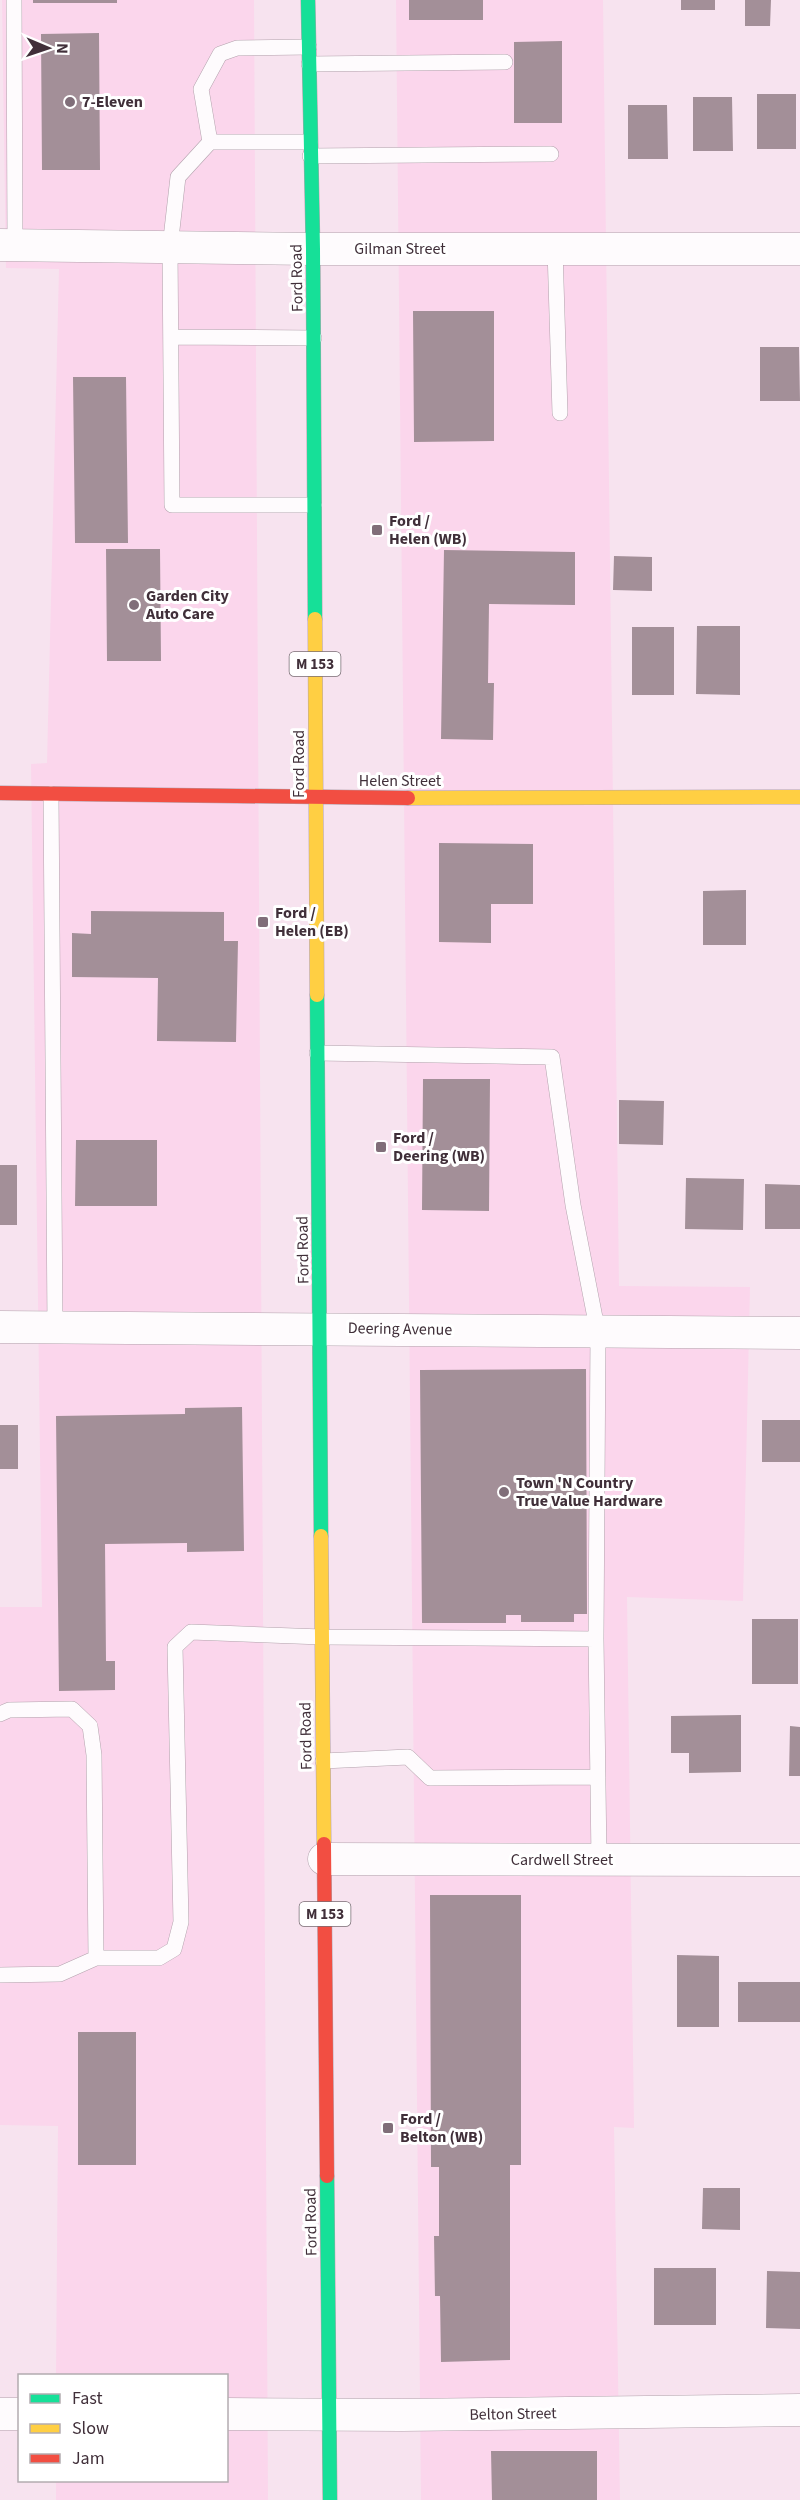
<svg xmlns="http://www.w3.org/2000/svg" width="800" height="2500" font-family="'Source Sans 3',sans-serif">
  <style>
    .built { fill: #fbd6ec }
    .building { fill: #a38f98 }
    .lines { fill: none; stroke-linecap: round; stroke-linejoin: round }
    .lane-casing { stroke: #b2a2ac; stroke-width: 16 }
    .street-casing { stroke: #b2a2ac; stroke-width: 33 }
    .fast-casing { stroke: #b2a2ac; stroke-width: 15 }
    .slow-casing { stroke: #b2a2ac; stroke-width: 15 }
    .jam-casing { stroke: #b2a2ac; stroke-width: 15 }
    .lane { stroke: #fefbfd; stroke-width: 15 }
    .street { stroke: #fefbfd; stroke-width: 32 }
    .fast { stroke: #16e098; stroke-width: 14 }
    .slow { stroke: #ffcf43; stroke-width: 14 }
    .jam { stroke: #f24e42; stroke-width: 14 }
    .poi-dot { fill: #806e79; stroke: #fff; stroke-width: 2 }
    .labels { text-anchor: middle; dominant-baseline: central; stroke-width: 6; stroke-linejoin: round; paint-order: stroke }
    .shield { fill: #fff; stroke: #796d74; stroke-width: 1.5 }
    .shield-label { font-size: 15px; font-weight: bold; fill: #402f39 }
    .poi-label { font-size: 16px; font-weight: bold; fill: #402f39; stroke: #fff; text-anchor: start }
    .street-label { font-size: 16px; fill: #402f39; stroke: #fff }
  </style>
  <rect width="100%" height="100%" fill="#f7e3ef"/>
  <path class="built" d="M2,0H254L268,2500H56V2481L226,2480V2376L56,2375L58,2126L0,2125V1607H42L31,764L47,763L59,269L6,268Z
    M396,0H603L619,1286L750,1287L743,1601L627,1597L634,2128L614,2127L620,2500H421Z"/>
  <path class="building" d="M33,0H117V3H33Z
    M409,0H483V20H409Z
    M681,0H715V10H681Z
    M745,0H771L770,26H745Z
    M99,33L100,170H42L41,34Z
    M562,41V123H514V42Z
    M757,94H796V149H757Z
    M693,97H732L733,151H693Z
    M628,105H667L668,159H628Z
    M413,311H494V441L414,442Z
    M760,347H799L800,401H760Z
    M73,377H126L128,543H75Z
    M106,549H160L161,661H107Z
    M444,550L575,552V605L489,604L488,683H494L493,740L441,739Z
    M614,556L652,557V591L613,590Z
    M697,626H740V695L696,694Z
    M632,627H674V695H632Z
    M439,843L533,844V904H491V943L439,942Z
    M746,890V945H703V891Z
    M91,911L224,912V941H238L236,1042L157,1041L158,978L72,977V933L91,934Z
    M423,1079H490L489,1211L422,1210Z
    M619,1100L664,1101L663,1145L619,1144Z
    M76,1140H157V1206H75Z
    M0,1165H17V1225H0Z
    M686,1178L744,1179L743,1230L685,1229Z
    M765,1184L800,1185V1229H765Z
    M586,1369L587,1614H574V1622H521V1615H506V1623H422L420,1370Z
    M242,1407L244,1551L187,1552V1543L105,1544L106,1661H115V1690L59,1691L56,1416L185,1414V1408Z
    M762,1420H800V1462H762Z
    M0,1425H18V1469H0Z
    M752,1619H798V1684H752Z
    M741,1715V1772L689,1773V1753H671V1716Z
    M790,1726L800,1727V1776H789Z
    M430,1895H521V2165H510V2360L441,2362L440,2296H435L434,2236H439V2167H431Z
    M677,1955L719,1956V2027H677Z
    M738,1982H800V2022H738Z
    M78,2032H136V2165H78Z
    M703,2188H740V2230L702,2229Z
    M654,2268H716V2325H654Z
    M767,2271L800,2272V2329L766,2328Z
    M491,2451H597V2500H492Z"/>
  <g class="lines">
    <defs>
      <path id="lane" d="M14,0L15,246
        M309,64L505,62
        M210,142L201,89L220,54L237,48L309,47
        M310,142H210L178,177L170,247L172,505H314
        M310,156L551,154
        M555,249L560,413
        M171,337L314,338
        M51,794L55,1327
        M317,1053L552,1057L573,1205L598,1333L596,1639L599,1860
        M0,1714L9,1710L72,1709L90,1726L94,1755L96,1958
        M323,1761L408,1757L430,1778L598,1777
        M0,1975L60,1974L96,1958H159L174,1949L181,1922L175,1647L191,1632L322,1637L596,1639"/>
      <path id="street" d="M0,245L313,249H800
        M0,1327L800,1333
        M324,1859L800,1860
        M0,2414H20
        M226,2414L402,2415L800,2410"/>
      <path id="fast" d="M308,0L313,249L315,619
        M317,995L321,1536
        M327,2176L330,2500"/>
      <path id="slow" d="M315,619L317,995
        M408,798L800,797
        M321,1536L324,1844"/>
      <path id="jam" d="M0,793L408,798
        M324,1844L327,2176"/>
    </defs>
    <use href="#lane" class="lane-casing"/>
    <use href="#street" class="street-casing"/>
    <use href="#fast" class="fast-casing"/>
    <use href="#slow" class="slow-casing"/>
    <use href="#jam" class="jam-casing"/>
    <use href="#lane" class="lane"/>
    <use href="#street" class="street"/>
    <use href="#fast" class="fast"/>
    <use href="#slow" class="slow"/>
    <use href="#jam" class="jam"/>
  </g>
  <g class="poi-dot">
    <circle cx="70" cy="102" r="6"/>
    <rect x="371" y="524" width="12" height="12" rx="3"/>
    <circle cx="134" cy="605" r="6"/>
    <rect x="257" y="916" width="12" height="12" rx="3"/>
    <rect x="375" y="1141" width="12" height="12" rx="3"/>
    <circle cx="504" cy="1492" r="6"/>
    <rect x="382" y="2122" width="12" height="12" rx="3"/>
  </g>
  <g class="labels">
    <g class="shield">
      <rect x="289.5" y="652" width="51" height="24" rx="4.5"/>
      <rect x="299.5" y="1902" width="51" height="24" rx="4.5"/>
    </g>
    <g class="shield-label">
      <text x="315" y="664">M 153</text>
      <text x="325" y="1914">M 153</text>
    </g>
    <g class="poi-label">
      <text x="82" y="102">7-Eleven</text>
      <text x="389" y="521">Ford /<tspan x="389" dy="18">Helen (WB)</tspan></text>
      <text x="146" y="596">Garden City<tspan x="146" dy="18">Auto Care</tspan></text>
      <text x="275" y="913">Ford /<tspan x="275" dy="18">Helen (EB)</tspan></text>
      <text x="393" y="1138">Ford /<tspan x="393" dy="18">Deering (WB)</tspan></text>
      <text x="516" y="1483">Town 'N Country<tspan x="516" dy="18">True Value Hardware</tspan></text>
      <text x="400" y="2119">Ford /<tspan x="400" dy="18">Belton (WB)</tspan></text>
    </g>
    <g class="street-label">
      <text x="400" y="249">Gilman Street</text>
      <text transform="translate(297 278) rotate(-91)">Ford Road</text>
      <text transform="translate(299 764) rotate(-90)">Ford Road</text>
      <text x="400" y="781">Helen Street</text>
      <text transform="translate(303 1250) rotate(-91)">Ford Road</text>
      <text transform="translate(400 1329) rotate(1)">Deering Avenue</text>
      <text transform="translate(306 1736) rotate(-91)">Ford Road</text>
      <text x="562" y="1860">Cardwell Street</text>
      <text transform="translate(311 2222) rotate(-91)">Ford Road</text>
      <text transform="translate(513 2414) rotate(-1)">Belton Street</text>
    </g>
  </g>
  <rect x="18" y="2374" width="210" height="108" fill="#ffffff" stroke="#b3acb0" stroke-width="1.5"/>
  <rect x="30" y="2394" width="30" height="9" fill="#16e098" stroke="#b3acb0" stroke-width="1.5"/>
  <text x="72" y="2404" font-size="18" fill="#402f39">Fast</text>
  <rect x="30" y="2424" width="30" height="9" fill="#ffcf43" stroke="#b3acb0" stroke-width="1.5"/>
  <text x="72" y="2434" font-size="18" fill="#402f39">Slow</text>
  <rect x="30" y="2454" width="30" height="9" fill="#f24e42" stroke="#b3acb0" stroke-width="1.5"/>
  <text x="72" y="2464" font-size="18" fill="#402f39">Jam</text>
  <g transform="translate(48 48) rotate(92)" stroke="#ffffff" stroke-width="4.5" paint-order="stroke">
  <path d="M0-4.5L10 22L0 15L-10 22Z" fill="#402f39"/>
  <text y="-9" font-size="16" font-weight="bold" text-anchor="middle" fill="#402f39">N</text>
  </g>
</svg>
